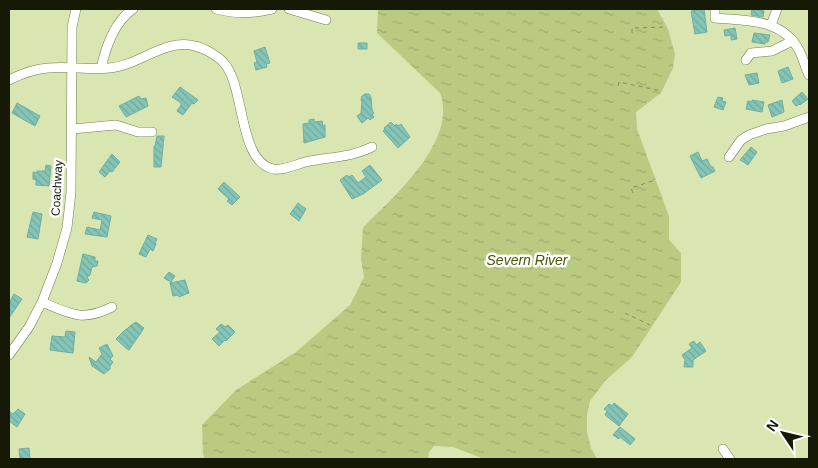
<svg xmlns="http://www.w3.org/2000/svg" width="818" height="468" font-family="Helvetica,sans-serif">
  <style>
    .water { fill: url(#water-ripples) }
    .building { fill: url(#building-back-hatch); stroke: #6eafa1 }
    .lines { fill: none; stroke-linecap: round; stroke-linejoin: round }
    .minor-casing { stroke: #737d4d; stroke-width: 10 }
    .path { stroke: #828b65; stroke-width: 1; stroke-dasharray: 4 4; stroke-linecap: butt }
    .minor { stroke: #fff; stroke-width: 9 }
    .labels { text-anchor: middle; dominant-baseline: central; stroke-width: 5; stroke-linejoin: round; paint-order: stroke }
    .street-label { font-size: 12px; fill: #151906; stroke: #fff }
    .water-label { font-size: 14px; font-style: italic; fill: #4a5700; stroke: #fff }
  </style>
  <defs>
    <pattern id="water-ripples" width="26" height="14" patternUnits="userSpaceOnUse" patternTransform="scale(1.25)"><rect width="26" height="14" fill="#baca81"/><path d="M2 4q2-2 4 0t4 0M15 11q2-2 4 0t4 0" fill="none" stroke="#9fad6e"/></pattern>
    <pattern id="building-back-hatch" width="6" height="6" patternUnits="userSpaceOnUse" patternTransform="scale(1.25)"><rect width="6" height="6" fill="#84c5b7"/><path d="M-1 5l2 2M0 0l6 6M5-1l2 2" fill="none" stroke="#71a99c"/></pattern>
  </defs>
  <rect width="100%" height="100%" fill="#d9e6b1"/>
  <path class="water" d="M378,9H657L668,29L675,54L673,68L661,93L636,112L637,129L669,216V240L681,253V282L632,357L605,381L590,401L587,415V432L591,448L597,459H484L453,447L434,446L429,452L428,459H205L203,454L202,425L236,390L296,352L350,305L364,277L361,259L363,228C393,197 458,142 440,93L377,33Z"/>
  <path class="building" d="M704,9L707,32L695,34L691,11Z
    M752,9L764,11L763,17L751,15Z
    M735,28L737,39L731,40V35L725,36L724,30Z
    M754,33L770,35L768,42H765V44L752,42Z
    M358,43H367V49H358Z
    M265,47L270,63L266,64L267,67L256,70L254,63L257,62L254,51Z
    M788,67L793,79L782,83L778,71Z
    M757,73L759,83L749,85L745,75Z
    M180,87L198,100L194,104L192,103L183,115L177,111L181,105V103L172,97Z
    M802,92L808,99L800,105L799,104L796,106L792,101Z
    M365,94H369L371,97L372,110L374,113L372,114L374,117L370,120L368,118L362,123L357,116L361,113L362,102L361,100L362,96Z
    M139,96L141,99L146,98L148,106L126,117L119,106Z
    M718,97L723,98L722,101L726,102L723,110L714,107Z
    M752,100L764,102L762,112L746,109L748,101L752,102Z
    M782,100L784,112L772,117L768,105Z
    M17,103L40,116L35,126L12,113Z
    M314,119V122L322,121L323,126L325,125V137L304,143L303,124L309,123V120Z
    M391,122L395,126L396,124L398,126L401,124L410,137L398,148L383,131L385,129L384,128Z
    M157,136H164L161,167H154V146H155Z
    M751,147L757,152L748,165L740,160Z
    M698,152L702,161L707,159L711,167H713L715,171L701,178L690,156Z
    M112,154L120,162L112,172L110,171L105,177L99,172Z
    M46,165L51,166L49,186L36,185V180L33,179V172L37,173V171H45Z
    M370,165L382,180L363,194L352,199L340,180L347,175L349,177L352,175L358,183L366,177L362,171Z
    M224,182L240,197L232,205L227,201L229,199L218,189Z
    M298,203L306,209L299,221L290,214Z
    M33,212L42,214L38,239L27,237Z
    M94,212L111,216L107,237L85,234L87,227L100,230L102,220L92,218Z
    M148,235L157,239L155,243L156,244L153,251L150,249L146,257L139,254Z
    M83,254L95,257V261H98L97,266L92,267L90,275L87,277L89,280L86,283L77,281Z
    M169,272L175,276L171,282L164,278Z
    M185,280L189,293L179,297L178,295L173,296L170,283Z
    M14,294L22,299L9,318V303Z
    M136,322L144,328L129,350L127,349L116,339L126,329H127L130,326Z
    M221,324L225,327L228,325L235,332L226,341L225,340L219,346L212,339L220,332L216,329Z
    M66,331L75,332L73,353L50,350L52,336L65,337Z
    M694,341L696,345L700,342L706,351L693,360V367H684L685,360L682,355L692,348L689,344Z
    M107,344L113,356L110,359L113,362L110,366V369L104,374L92,366L89,357L96,362L102,354L99,348Z
    M614,403L628,414L619,426L605,415L607,411L604,409L609,404L612,406Z
    M18,409L25,414L17,427L9,421V411L13,414Z
    M620,427L635,439L630,445L620,437L619,439L613,435Z
    M29,448L30,459H20L19,449Z"/>
  <g class="lines">
    <defs>
      <path id="minor" d="M216,9C237,14 250,14 272,9
        M289,9L326,20
        M715,9V18C745,21 782,18 799,50C803,58 805,67 809,75
        M771,25L777,9
        M746,60L751,53L772,51L792,41
        M101,68C106,47 114,22 133,9
        M9,80C21,74 34,69 48,68C68,66 89,70 109,68C139,66 164,38 195,46C204,48 218,56 224,63C245,86 238,161 273,169C285,171 298,163 310,161C331,157 352,157 372,147
        M72,129L116,125L138,132H152
        M729,157L741,140L749,135L766,129L784,126L809,117
        M42,302C70,314 83,322 112,307
        M9,355L29,327L42,302L57,263L67,228L71,192L72,27L76,9
        M723,449L730,459"/>
    </defs>
    <use href="#minor" class="minor-casing"/>
    <path class="path" d="M632,33V28L667,27
      M618,86L619,82L662,91
      M633,193L631,188L655,180
      M625,313L652,326"/>
    <use href="#minor" class="minor"/>
  </g>
  <g class="labels">
    <g class="street-label">
      <text transform="translate(57 188) rotate(-87)">Coachway</text>
    </g>
    <g class="water-label">
      <text x="527" y="260">Severn River</text>
    </g>
  </g>
  <rect width="818" height="468" fill="none" stroke="#151906" stroke-width="20"/>
  <g transform="translate(783 433) rotate(305)" stroke="#ffffff" stroke-width="4" paint-order="stroke">
  <path d="M0-4L9 19L0 12L-9 19Z" fill="#151906"/>
  <text y="-8" font-size="14" font-weight="bold" text-anchor="middle" fill="#151906">N</text>
  </g>
</svg>
